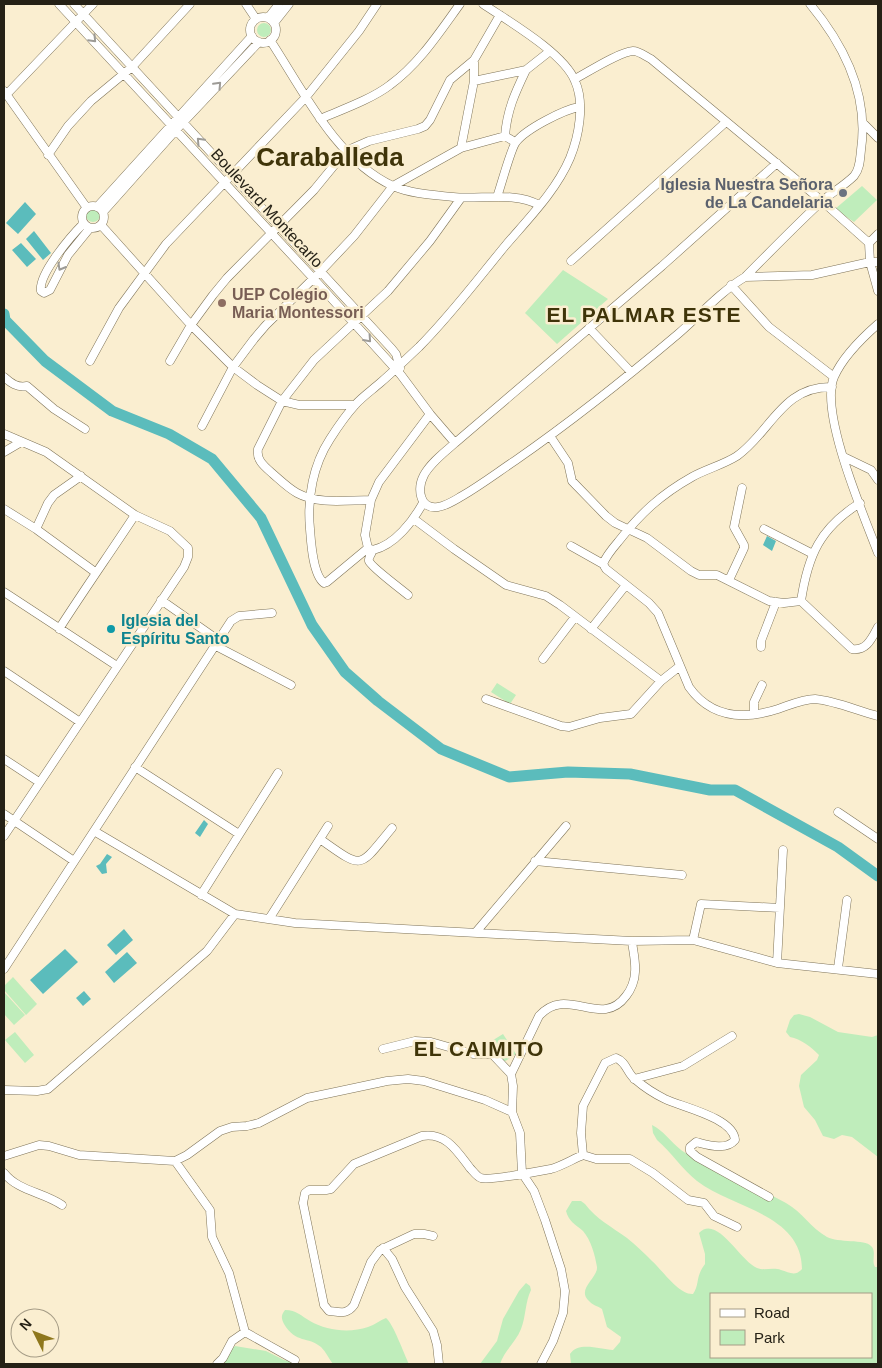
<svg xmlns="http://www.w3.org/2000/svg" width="882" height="1368" font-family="Arial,sans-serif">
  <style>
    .green { fill: #bfedbb; fill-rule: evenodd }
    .water { fill: #5bbcbc }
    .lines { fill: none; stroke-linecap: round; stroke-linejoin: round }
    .river { stroke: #5bbcbc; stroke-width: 11 }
    .street-casing { stroke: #7f7459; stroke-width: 9 }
    .street { stroke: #fff; stroke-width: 8 }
    .oneway { stroke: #9d9b96 }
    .worship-dot { fill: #6b7280; stroke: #faeed0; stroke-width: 2 }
    .education-dot { fill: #8d6e63; stroke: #faeed0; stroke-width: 2 }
    .culture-dot { fill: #0f9aa8; stroke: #faeed0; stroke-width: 2 }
    .labels { text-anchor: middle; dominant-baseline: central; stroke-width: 5; stroke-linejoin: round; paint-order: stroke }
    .worship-label { font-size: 16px; font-weight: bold; fill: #5b616d; stroke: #faeed0; text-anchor: end }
    .street-label { font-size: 16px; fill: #252116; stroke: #faeed0 }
    .education-label { font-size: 16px; font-weight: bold; fill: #785e54; stroke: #faeed0; text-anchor: start }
    .culture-label { font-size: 16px; font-weight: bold; fill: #0d838f; stroke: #faeed0; text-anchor: start }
    .district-label { font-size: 21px; font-weight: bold; letter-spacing: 1px; fill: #3f3409; stroke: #faeed0 }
    .town-label { font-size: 26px; font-weight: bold; fill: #3f3409; stroke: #faeed0 }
  </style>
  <rect width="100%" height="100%" fill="#faeed0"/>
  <path class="green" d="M257 30a7 7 0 1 1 14 0a7 7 0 1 1-14 0Z
    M862,186L877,200L854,222L835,209Z
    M86 215a7 7 0 1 1 14 0a7 7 0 1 1-14 0Z
    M563,270L608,299L557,344L525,313Z
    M497,683L516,695L510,704L491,692Z
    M13,977L37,1004L26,1015L4,990V986Z
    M4,992L25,1015L14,1025L4,1014Z
    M799,1014L810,1017L838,1032L872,1037L878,1035V1157L852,1137L842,1135L834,1139L823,1136L815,1120L804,1107L799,1086L801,1075L817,1060L819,1055C811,1047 801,1039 790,1037L786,1032L790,1020L794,1015Z
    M15,1032L34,1055L25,1063L5,1040Z
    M503,1034L516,1054L504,1062L490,1042Z
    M652,1125C663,1130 671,1142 681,1150C713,1173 752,1184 786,1203C802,1212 811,1228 827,1237C838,1243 865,1239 871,1246C877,1251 871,1261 875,1267H878V1364H571L570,1354C578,1341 600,1349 613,1350L620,1342L621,1337L607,1327L602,1309C598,1306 592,1305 589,1301C576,1289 598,1278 597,1267C595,1255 591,1240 583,1231C575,1224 569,1222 566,1211L572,1201H581L585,1204C596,1219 612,1227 627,1238C636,1245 644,1253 652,1261C663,1271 679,1295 693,1294C700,1284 695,1277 705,1264V1254L699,1233C717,1214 740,1261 757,1268C764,1271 773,1267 781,1270C789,1272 795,1277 802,1269C802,1214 732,1208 697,1181C682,1169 671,1152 657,1140L653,1133ZM711,1294H871V1357H711Z
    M526,1283L530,1286L531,1290C525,1302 526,1317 521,1329C516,1342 504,1351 500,1364H480L497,1341L503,1319L519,1291Z
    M285,1310C297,1310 301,1316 310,1321C327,1331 350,1333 368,1327C375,1325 380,1320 386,1318C393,1323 404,1354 409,1364H333C329,1359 326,1352 321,1347C308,1336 296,1344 284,1324C281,1318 281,1315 285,1310Z
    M235,1346L266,1351L284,1360L303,1364H224L225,1356Z"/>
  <path class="water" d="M25,202L36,214L18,234L6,223Z
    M34,231L51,253L43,260L26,239Z
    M21,243L36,259L27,267L12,250Z
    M767,536L776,541L772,551L763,545Z
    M204,820L208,824L200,837L195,833Z
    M107,854L112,857L106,864L107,873L102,874L96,866L100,864Z
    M124,929L133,940L116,955L107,945Z
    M65,949L78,962L43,994L30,980Z
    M127,952L137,963L114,983L105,972Z
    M84,991L91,999L83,1006L76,998Z"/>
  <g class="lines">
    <path class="river" d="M4,314L5,320L45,361L112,411L169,434L212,459L261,518L312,625L345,672L378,701L441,749L509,777L568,772L630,774L710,790H735L838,847L878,876"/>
    <defs>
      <path id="street" d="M59,4L313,278L401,375L430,414L455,443
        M74,4L392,349L396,354L400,368
        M246,4L256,19
        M250 30a13 13 0 1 1 26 0a13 13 0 1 1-26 0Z
        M268,18L279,4
        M274,23L289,4
        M270,40C303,90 336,160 393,186C412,194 434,195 453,197C479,200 515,191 539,205
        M575,79C588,72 619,52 633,51C639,51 645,56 651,59L822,201L869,243
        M474,81L526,70L550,51
        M4,91L87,208
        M6,95L93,4
        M320,119C341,110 372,99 390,85C419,64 439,33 460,4
        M863,123L878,138
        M505,136C507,110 515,93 526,70
        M461,148L474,81V60
        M48,155L68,126L91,101L132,67L190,4
        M777,163L662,266L455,443C445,452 431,462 424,475C417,488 419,510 438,507C446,506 455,500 462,496C481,485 498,472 516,460C572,421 626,378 678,334C700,315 720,292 745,277C770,252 795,226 821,202C831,193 844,186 854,176C860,169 860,159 861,150C869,95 844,45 810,4
        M497,197C501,186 511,148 516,142C526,129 563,110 579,107
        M82 217a11 11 0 1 1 22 0a11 11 0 1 1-22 0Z
        M97,207L252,36
        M103,212L176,130L259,42
        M84,223C72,235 38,274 41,291L44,293L50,290L68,255L90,228
        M101,225L191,325L233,367L257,385L282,401L299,405H355
        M878,234L869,243L870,262L878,291
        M571,261L726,122
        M745,277L812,275L870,262H878
        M731,285L769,327L834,377
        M878,324C862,338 843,356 834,377C819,412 864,516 878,553
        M589,328L631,372
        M90,361L119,308L166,244L306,97L359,31L377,4
        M170,361L191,325L213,295L227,278L314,190L346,151L369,141L418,129L425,126L430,120L450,80L474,60L500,15
        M4,377C11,383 17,388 27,386L54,409L85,429
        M202,426L233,367L254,339L266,325L321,271L354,236L393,186L461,148L505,136L515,142
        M4,434L46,452L135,515L170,531L188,548V557L184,567L4,836
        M550,436L568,463L572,481L606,516L615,523L647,538L691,571L699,575H717L769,601L784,603L801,601L852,649C867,651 872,638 878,627
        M4,452L21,442
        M844,457L871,470L878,480
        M371,500C347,500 319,505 297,493C288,488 280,480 273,474C264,466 256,460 258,449L282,401L314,360L388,291L430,241L461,198
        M4,509L36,529L95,572
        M414,519L454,549L506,585L546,596L560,605L661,681
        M36,529L48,503L54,495L81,476
        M764,529L813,554
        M571,546L603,564L606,569L649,603L658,613L689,687C711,718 744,720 778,709C790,705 803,699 815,699C836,701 858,711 878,716
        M368,548L327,582L324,583C313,575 311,543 310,529C307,498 313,465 330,439C337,428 346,415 355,405C362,397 372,390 380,383C394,371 406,359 419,347C450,316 477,280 505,246C528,219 556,191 570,158C579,136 585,103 575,81C564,53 508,21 483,4
        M368,548L365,535L371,500L379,482L430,414
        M368,548L373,550C395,545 413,521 423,503
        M373,550C372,553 368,558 369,561C371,567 401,589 408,595
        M603,564C606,556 612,549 618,542C640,514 660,495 692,477C706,469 723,465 737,456C771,432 782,386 832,387
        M729,580L744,548V545L734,527L742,488
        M4,592L117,666
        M161,600L218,640
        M801,601C808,555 820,528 860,503
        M59,629C84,590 110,553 135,515
        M591,629L626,585
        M214,645L291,685
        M761,647V641L776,602
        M543,659L575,617
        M4,671L80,722
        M486,699L561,726L569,727L600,718L631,714L661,681L680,666
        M754,714V702L762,685
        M4,759L39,782
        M135,767L239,834
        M838,812L878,839
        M4,814L74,861
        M94,831L235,914L295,923L440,931L632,941L693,940L777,963L878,974
        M320,839C364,870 358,869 392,828
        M535,861L682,875
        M201,895L278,773
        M269,919L328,826
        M476,932L566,826
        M693,940L701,904L780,908
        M777,963L783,850
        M838,968L847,900
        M4,969L231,621L239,616L272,613
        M383,1049L415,1041L431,1042L473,1054H492L511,1074
        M634,1079L683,1066L732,1036
        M4,1090L37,1091L48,1089L207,951L235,914
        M583,1155L581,1133L583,1106L605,1063L616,1058C627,1062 627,1074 636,1080C644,1087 655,1094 665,1099C682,1107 734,1118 735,1140C726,1151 708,1145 696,1142L690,1147V1151L697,1157L769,1197
        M4,1156L39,1145L49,1146L79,1155L175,1161L187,1155L220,1131L232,1127L247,1126L259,1123L307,1098L387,1081L408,1079L424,1081L485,1100L512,1112
        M175,1161L210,1210L212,1237L229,1273L245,1332L295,1360
        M4,1173C18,1191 43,1192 62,1205
        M433,1236L424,1234H414L380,1250L371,1262L354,1305C347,1315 340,1312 329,1311L324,1305L303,1203L305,1193L309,1190H326L331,1189L354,1164L422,1136C446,1132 457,1151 470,1168C473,1171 477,1177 481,1178C489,1181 540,1171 551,1169C562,1166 573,1159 583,1155L596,1159H630L653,1173L688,1200L704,1203L714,1216L737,1227
        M383,1248L392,1259L405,1287L433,1331L437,1345L439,1364
        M217,1364L223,1358L232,1341L245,1332
        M541,1364L553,1341L563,1313L565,1291L561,1269L545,1220L534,1191L522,1173L520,1133L512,1112L513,1086L511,1074L539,1016C567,984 601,1030 626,996C631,990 635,980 635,972C636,962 633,951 632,941"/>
    </defs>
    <use href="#street" class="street-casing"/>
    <use href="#street" class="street"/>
  </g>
  <defs><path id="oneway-chevron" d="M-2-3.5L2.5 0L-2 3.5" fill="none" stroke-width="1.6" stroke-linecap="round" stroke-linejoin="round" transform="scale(1.25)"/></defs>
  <g class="oneway">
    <use href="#oneway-chevron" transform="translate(93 39) rotate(46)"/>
    <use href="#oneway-chevron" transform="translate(218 85) rotate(-47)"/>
    <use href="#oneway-chevron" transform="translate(200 141) rotate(-133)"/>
    <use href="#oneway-chevron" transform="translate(61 267) rotate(120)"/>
    <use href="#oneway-chevron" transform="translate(368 339) rotate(48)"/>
  </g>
  <circle class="worship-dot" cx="843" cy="193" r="5"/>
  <circle class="education-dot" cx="222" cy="303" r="5"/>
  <circle class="culture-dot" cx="111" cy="629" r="5"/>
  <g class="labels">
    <g class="worship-label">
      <text x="833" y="184">Iglesia Nuestra Señora<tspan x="833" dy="18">de La Candelaria</tspan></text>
    </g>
    <g class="street-label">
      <text transform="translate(267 208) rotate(47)">Boulevard Montecarlo</text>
    </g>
    <g class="education-label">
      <text x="232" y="294">UEP Colegio<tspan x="232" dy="18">Maria Montessori</tspan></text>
    </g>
    <g class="culture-label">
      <text x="121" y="620">Iglesia del<tspan x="121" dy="18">Espíritu Santo</tspan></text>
    </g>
    <g class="district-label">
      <text x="644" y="314">EL PALMAR ESTE</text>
      <text x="479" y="1048">EL CAIMITO</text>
    </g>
    <g class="town-label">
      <text x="330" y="157">Caraballeda</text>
    </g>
  </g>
  <rect width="882" height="1368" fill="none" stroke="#252116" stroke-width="10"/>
  <rect x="710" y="1293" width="162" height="65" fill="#faeed0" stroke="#a59c86"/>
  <rect x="720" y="1309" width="25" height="8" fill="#ffffff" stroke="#a59c86"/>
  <text x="754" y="1318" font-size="15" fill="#252116">Road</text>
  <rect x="720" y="1330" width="25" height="15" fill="#bfedbb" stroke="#a59c86"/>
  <text x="754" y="1343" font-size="15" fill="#252116">Park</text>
  <g transform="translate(35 1333) rotate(312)"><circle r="24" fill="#faeed0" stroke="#a59c86"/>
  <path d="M0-4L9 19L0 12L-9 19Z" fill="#8e771c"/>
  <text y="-8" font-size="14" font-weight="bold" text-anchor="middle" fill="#252116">N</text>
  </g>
</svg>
